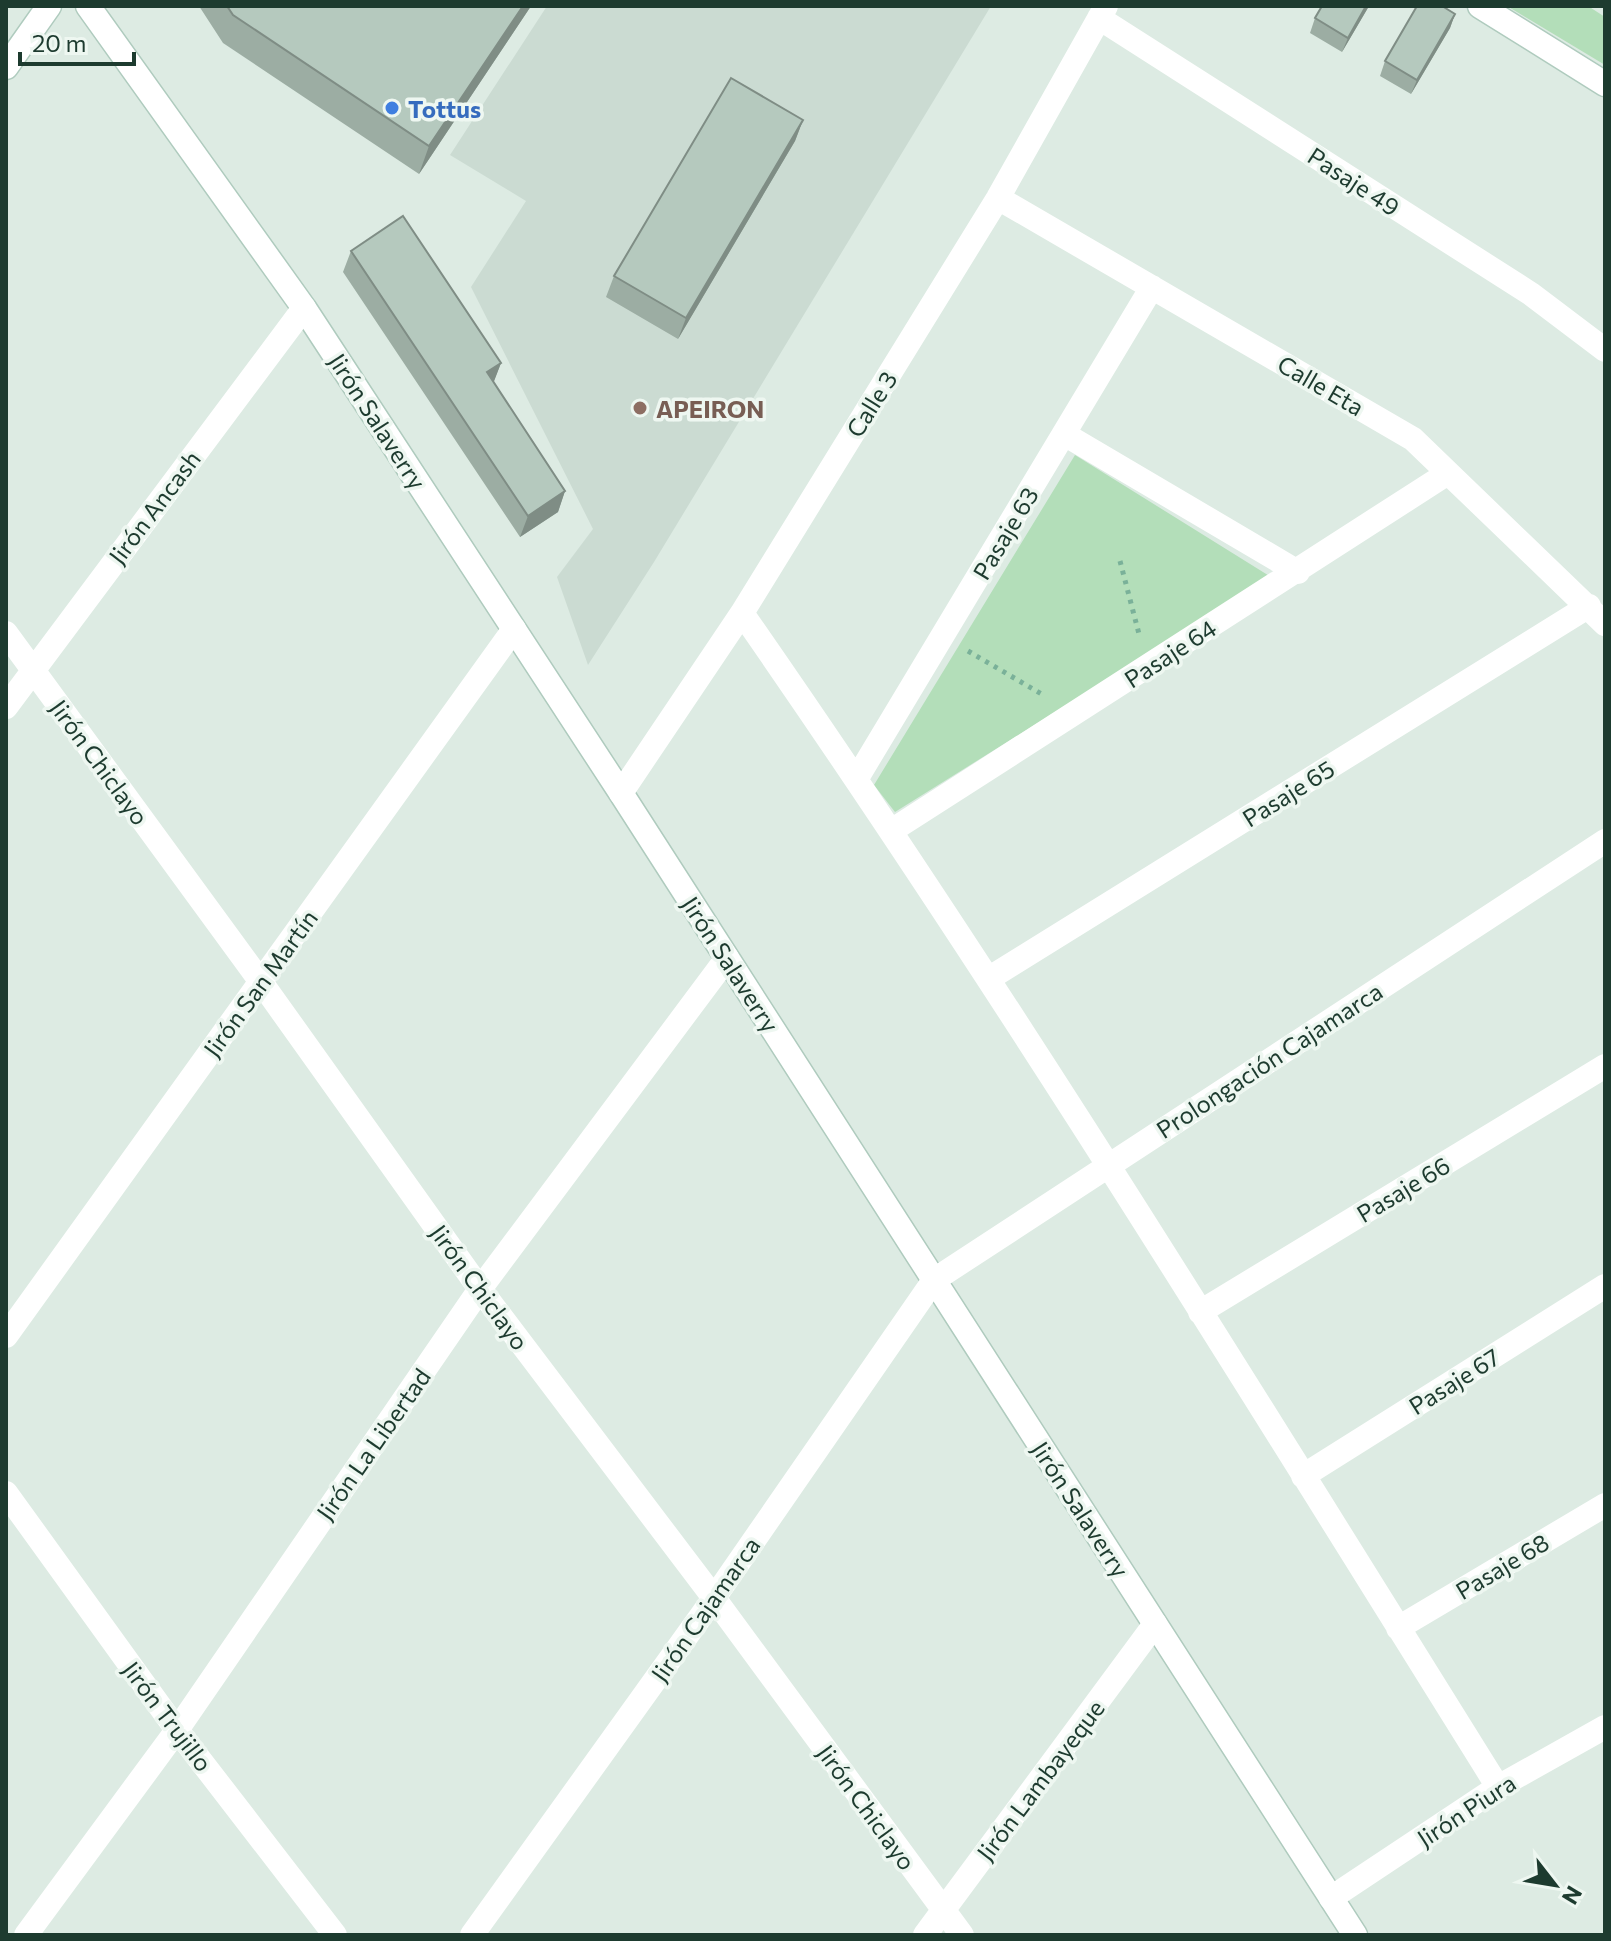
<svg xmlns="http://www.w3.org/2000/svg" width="1611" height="1941" font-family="Commissioner,sans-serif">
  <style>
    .built { fill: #cbdbd2 }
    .green { fill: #b3deb9 }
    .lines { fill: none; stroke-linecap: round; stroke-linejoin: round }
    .secondary-casing { stroke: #afcbbe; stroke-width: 27 }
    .path { stroke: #7ab199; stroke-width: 5; stroke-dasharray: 4 6; stroke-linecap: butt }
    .street { stroke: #fff; stroke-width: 24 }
    .secondary { stroke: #fff; stroke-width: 24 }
    .wall { fill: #9cada3 }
    .shaded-wall { fill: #7f8d85 }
    .building { fill: #b5c9be; stroke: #7f8d85; stroke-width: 2 }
    .shop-dot { fill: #3f7fe0; stroke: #eef7f1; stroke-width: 3 }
    .education-dot { fill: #8d6e63; stroke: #eef7f1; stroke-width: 3 }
    .labels { text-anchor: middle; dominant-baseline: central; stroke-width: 7; stroke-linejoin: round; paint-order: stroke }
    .shop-label { font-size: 24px; font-weight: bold; fill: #366cbe; stroke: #eef7f1; text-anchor: start }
    .street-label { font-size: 24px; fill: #1d3b2f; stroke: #eef7f1 }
    .education-label { font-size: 24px; font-weight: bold; fill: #785e54; stroke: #eef7f1; text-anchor: start }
  </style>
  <rect width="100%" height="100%" fill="#ddebe3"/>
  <path class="built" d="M547,6H991L654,562L588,665L557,577L593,529L471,287L526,201L450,155Z"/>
  <path class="green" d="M1507,6H1588L1605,17V65Z
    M1075,455L1271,577L895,812L874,785Z"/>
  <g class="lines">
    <defs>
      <path id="secondary" d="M88,6L304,308L621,793L1355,1935
        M1480,6L1605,84
        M6,67L49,6"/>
    </defs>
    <use href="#secondary" class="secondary-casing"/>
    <path class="path" d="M1120,561L1139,634
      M968,651L1045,696"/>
    <path class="street" d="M1099,18L1531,294L1605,350
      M998,198L1413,439L1605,624
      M1064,434L1298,572
      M742,613C1008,995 1252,1393 1498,1787
      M6,633L261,982L480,1289L714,1598L962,1935
      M6,707L304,308
      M857,778L1152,287
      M621,793L742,613L998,198L1106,6
      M891,831L1448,473
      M988,979L1589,606
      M1200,1312L1605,1066
      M6,1336L514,629
      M1303,1476L1605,1286
      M6,1493L177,1730L335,1935
      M1398,1628L1605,1505
      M1331,1898L1498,1787L1605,1727
      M26,1935L177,1730L480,1289L727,958
      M472,1935L714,1598L934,1280L1605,841
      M925,1935L1155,1624"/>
    <use href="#secondary" class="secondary"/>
  </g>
  <path class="wall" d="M199,6H531L419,174L223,43Z
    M1322,6H1369L1342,52L1310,33L1315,18Z
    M1455,14L1450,28L1411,94L1380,76L1385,61Z
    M803,120L795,141L678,339L606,297L614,276Z
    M351,251L501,363L493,383L565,491L558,512L520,537L343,272Z"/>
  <path class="shaded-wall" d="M523,6H531L419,174L429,146Z
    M1366,6H1369L1342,52L1348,38Z
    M1455,14L1450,28L1411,94L1417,80Z
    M803,120L795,141L678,339L686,318Z
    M501,363L493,384L487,372Z
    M565,491L558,512L520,537L528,516Z"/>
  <path class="building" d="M227,6H523L429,146L233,15Z
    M1322,6H1366L1348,38L1315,18Z
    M1417,6H1442L1455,14L1417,80L1385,61Z
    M731,78L803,120L686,318L614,276Z
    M403,216L501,363L487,372L565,491L528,516L351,251Z"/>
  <circle class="shop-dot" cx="392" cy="108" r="8"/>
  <circle class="education-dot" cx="640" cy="408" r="8"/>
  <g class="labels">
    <g class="shop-label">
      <text x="408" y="108">Tottus</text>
    </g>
    <g class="street-label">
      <text transform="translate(1354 181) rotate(33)">Pasaje 49</text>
      <text transform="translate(1321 385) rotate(30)">Calle Eta</text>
      <text transform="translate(871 404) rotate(-58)">Calle 3</text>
      <text transform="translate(378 421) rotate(57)">Jirón Salaverry</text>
      <text transform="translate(154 507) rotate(-53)">Jirón Ancash</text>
      <text transform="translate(1005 533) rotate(-59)">Pasaje 63</text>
      <text transform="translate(1170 653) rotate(-33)">Pasaje 64</text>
      <text transform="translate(100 762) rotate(54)">Jirón Chiclayo</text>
      <text transform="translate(1288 793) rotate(-32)">Pasaje 65</text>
      <text transform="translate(731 964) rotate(57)">Jirón Salaverry</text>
      <text transform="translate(260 983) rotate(-54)">Jirón San Martín</text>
      <text transform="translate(1269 1060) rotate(-33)">Prolongación Cajamarca</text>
      <text transform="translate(1403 1189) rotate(-31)">Pasaje 66</text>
      <text transform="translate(480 1287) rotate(54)">Jirón Chiclayo</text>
      <text transform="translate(1454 1381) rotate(-32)">Pasaje 67</text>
      <text transform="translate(373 1444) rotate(-55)">Jirón La Libertad</text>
      <text transform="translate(1081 1509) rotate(57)">Jirón Salaverry</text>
      <text transform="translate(1502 1566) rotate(-31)">Pasaje 68</text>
      <text transform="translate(705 1609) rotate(-55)">Jirón Cajamarca</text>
      <text transform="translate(168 1716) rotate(53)">Jirón Trujillo</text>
      <text transform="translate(1040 1780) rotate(-53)">Jirón Lambayeque</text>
      <text transform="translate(867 1807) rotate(54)">Jirón Chiclayo</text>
      <text transform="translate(1466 1810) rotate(-33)">Jirón Piura</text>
    </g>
    <g class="education-label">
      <text x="656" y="408">APEIRON</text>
    </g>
  </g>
  <rect width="1611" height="1941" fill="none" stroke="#1d3b2f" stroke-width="16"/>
  <g transform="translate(1555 1885) rotate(121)" stroke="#eef7f1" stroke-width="6" paint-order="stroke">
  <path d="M0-6L14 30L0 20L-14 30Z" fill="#1d3b2f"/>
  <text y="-12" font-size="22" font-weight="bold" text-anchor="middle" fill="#1d3b2f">N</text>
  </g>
  <path d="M20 52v12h114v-12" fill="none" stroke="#1d3b2f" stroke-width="4"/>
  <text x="32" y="52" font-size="24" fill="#1d3b2f" stroke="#eef7f1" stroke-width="6" paint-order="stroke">20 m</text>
</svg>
